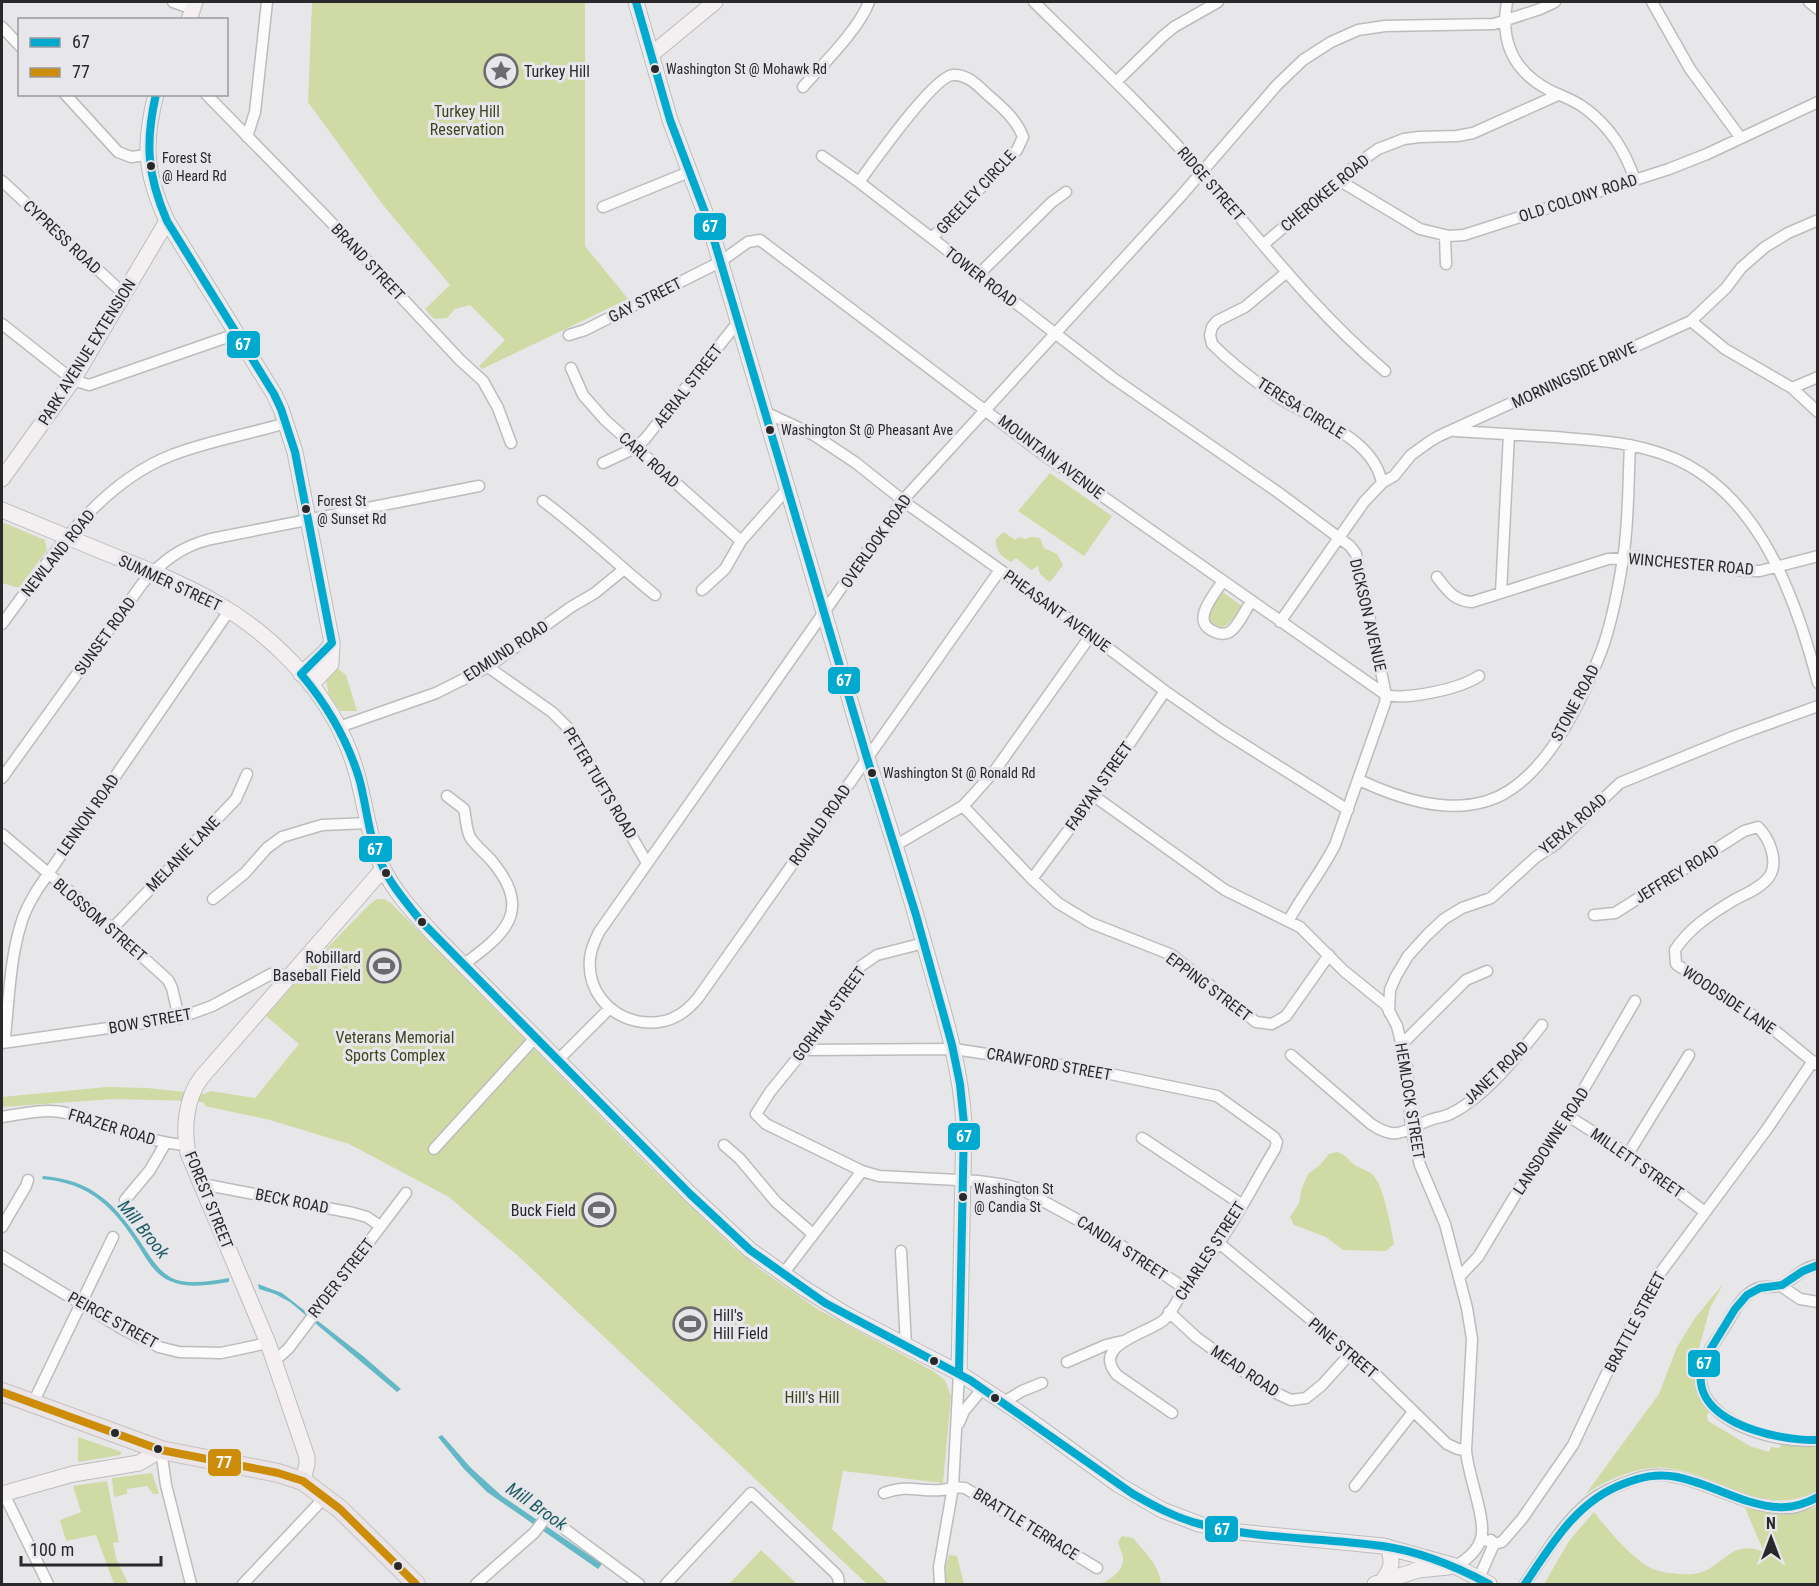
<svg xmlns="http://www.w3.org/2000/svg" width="1819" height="1586" font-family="'Roboto Condensed',sans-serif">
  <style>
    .green { fill: #d0daa5 }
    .water { fill: #64b7c4 }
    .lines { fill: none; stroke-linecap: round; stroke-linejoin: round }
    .street-casing { stroke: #bcbcbd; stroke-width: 13 }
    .secondary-casing { stroke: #bcbcbd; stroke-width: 17 }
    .primary-casing { stroke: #c3c3c5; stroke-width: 20 }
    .street { stroke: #fbfbfc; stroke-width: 10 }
    .secondary { stroke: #f4eff0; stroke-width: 15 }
    .primary { stroke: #ede3e4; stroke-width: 18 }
    .bus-1-casing { stroke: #e6e6eb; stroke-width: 12 }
    .bus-2-casing { stroke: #e6e6eb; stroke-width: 12 }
    .bus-1 { stroke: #00a9ce; stroke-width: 8 }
    .bus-2 { stroke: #ce8d08; stroke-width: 8 }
    .bus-dot { fill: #29282a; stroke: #e6e6eb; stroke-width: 2 }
    .labels { text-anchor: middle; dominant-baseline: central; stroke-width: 6; stroke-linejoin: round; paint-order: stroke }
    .bus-label { font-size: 14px; fill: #29282a; stroke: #e6e6eb; text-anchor: start }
    .poi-label { font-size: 16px; fill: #29282a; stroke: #e6e6eb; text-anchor: start }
    .park-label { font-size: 16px; fill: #3e451b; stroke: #e6e6eb }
    .street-label { font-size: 16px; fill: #29282a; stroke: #e6e6eb }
    .water-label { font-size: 18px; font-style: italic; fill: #1e5c65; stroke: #e6e6eb }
    .line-badge { stroke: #e6e6eb; stroke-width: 2 }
    .badge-label { font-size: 16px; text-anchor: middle; font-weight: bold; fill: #fff }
  </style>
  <rect width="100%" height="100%" fill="#e7e7ea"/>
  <path class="green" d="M312,2H585V246L628,299L482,369L479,366L505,340L470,305L455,309L447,318L434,319L425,309L450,285L383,205L308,102Z
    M1050,473L1112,516L1084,556L1018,511Z
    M2,522L45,540L47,550L19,588L2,583Z
    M1004,532L1015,540L1019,537L1026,539L1031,537L1040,538L1044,548L1057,554L1063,565L1051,581L1049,582L1040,574L1038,566L1031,570L1016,558L1011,562C1001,556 995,551 996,539Z
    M1221,591L1242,606C1234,619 1216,643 1207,615Z
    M337,668L346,675L357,711H340L329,695L326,681Z
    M377,899H384L391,903L646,1163L733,1247L760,1269L819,1310L933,1371L945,1380L951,1396L943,1483L843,1471L832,1529L889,1584H867L517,1255L449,1197L349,1144L270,1120L205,1106L204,1103L197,1101L113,1099L2,1107V1097L107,1087L147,1088L204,1094L211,1091L255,1098L299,1044L266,1016L321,954L370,904Z
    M1337,1152C1347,1155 1349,1161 1356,1166C1362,1169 1369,1171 1373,1175C1384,1186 1391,1228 1394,1244L1386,1251L1343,1250L1326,1237L1294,1225L1290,1217L1299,1203L1302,1188L1308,1174L1320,1165L1329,1154Z
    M1723,1284L1710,1308L1696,1359L1700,1399L1709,1411L1707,1417L1708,1421L1750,1446L1769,1452L1771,1447L1779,1448L1781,1445L1817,1446V1490C1769,1521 1716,1473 1667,1468C1641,1465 1605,1480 1585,1495L1659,1394L1677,1347L1695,1318Z
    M78,1437L122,1452L120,1455L78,1462Z
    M152,1473L159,1494H153L147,1486L127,1489V1494L114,1497L112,1478Z
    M107,1481L119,1542L113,1543L116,1558L128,1583L114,1584L96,1535L66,1541L60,1520L81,1512L73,1486Z
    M1817,1506V1584H1544L1569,1541L1594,1512C1606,1528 1635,1562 1653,1569C1661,1573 1671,1573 1680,1574C1688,1575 1700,1574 1707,1570C1730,1557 1735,1541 1764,1552L1745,1508C1776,1514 1787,1518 1817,1506Z
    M1122,1536L1133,1538C1145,1553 1159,1564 1161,1584H1100C1111,1579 1124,1572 1123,1557C1122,1552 1119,1547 1118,1542Z
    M761,1550L797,1584H729Z
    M949,1555L957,1556L964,1584H946V1564Z"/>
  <path class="water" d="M43,1176C93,1180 117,1205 143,1246C151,1258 160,1273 174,1279C191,1285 211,1281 229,1278V1282C209,1285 189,1289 170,1281C155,1275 147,1260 139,1247C114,1208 91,1183 42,1179Z
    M258,1284L282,1293L363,1356L401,1389L397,1392L290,1302L275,1294L259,1289Z
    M442,1435L471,1468L502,1496L602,1564L598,1569L487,1492L464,1469L438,1437Z"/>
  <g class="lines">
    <defs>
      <path id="street" d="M173,2L193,9
        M1034,2C1091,58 1150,113 1203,174C1261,241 1316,313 1385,371
        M1507,2C1500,41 1513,71 1549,90C1561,96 1575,100 1586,109C1611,128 1625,151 1635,180
        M1652,2L1690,69L1740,137
        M1809,2L1818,9
        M2,27L20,46
        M1116,82L1162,37L1174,27L1218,2
        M803,87C823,64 859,29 869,2
        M65,94L118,152L131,157L147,155
        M206,94L329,220L460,360L483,381L498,408L511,443
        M247,137L255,112L267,2
        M822,156L859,182L1113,378L1279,493L1350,546L1356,554L1386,695L1385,703L1335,845C1322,871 1303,894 1289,920
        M2,181L123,293
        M1340,181L1420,229L1449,236L1464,235L1669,169L1707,154L1818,102
        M859,182C873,163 934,76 953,75C968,74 978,86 988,95C1002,107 1017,120 1023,137L1017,150L932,238
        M603,207L689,172
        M1445,236L1446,264
        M1264,244L1357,164L1378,149L1404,139L1419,137L1457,136L1473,133L1558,95
        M1287,272L1245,307L1217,321L1212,327L1210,335L1212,344C1232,364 1257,383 1281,399C1316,421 1373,437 1382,483
        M978,275L1052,202L1066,192
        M1691,321L1725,349L1792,388L1818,412
        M2,324L73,380L89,385L236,334
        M569,335L585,330L720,262L748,242L760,240L1048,458L1386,695C1407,700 1460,689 1479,676
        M571,368L583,395L605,420L741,541
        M1792,388L1818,377
        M767,413L814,435L856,463L910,506L1075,623L1165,691L1221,730L1348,810
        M1455,431C1488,433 1522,435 1555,437C1587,440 1619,441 1650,450C1753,477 1794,590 1818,683
        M603,463L635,448L645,439L738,322
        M543,501C582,530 617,564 655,595
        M1000,570L698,998C692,1005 685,1012 677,1016C665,1023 649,1024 636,1021C607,1014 587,989 590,958C591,949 595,940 599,932L903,500L1181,196L1277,85L1303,60L1331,42L1358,30L1385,26L1494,24L1540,9L1555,2
        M1437,577C1447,590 1454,601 1472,602L1608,559L1638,557L1745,571H1760L1818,556
        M1223,581C1214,595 1189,622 1215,632C1221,635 1228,634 1232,630C1240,623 1245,610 1251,602
        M702,590L725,569L741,541L788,488
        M1501,593L1509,434
        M1280,622L1364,502L1382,483L1394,476L1411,455L1429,442L1439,436L1691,321L1726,288L1741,268L1765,247L1788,233L1818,220
        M2,624C49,561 95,485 172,455C208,441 249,434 286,423
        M488,667L552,712L571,731L647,863
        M339,727L436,693L488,667L571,607L595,593L623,570
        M2,778L142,584C162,561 182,546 211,539L479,486
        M1359,780C1398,798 1444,814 1487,801C1543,784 1581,703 1601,652C1612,623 1618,590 1623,559C1629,522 1628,483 1630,445
        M447,796L464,809C466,818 466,829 470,837C476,847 488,855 495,865C533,913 502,936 463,965
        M1094,796L1225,890L1300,927L1344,971L1386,1005L1397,1026L1407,1067L1411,1129L1420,1165L1445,1224L1467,1308L1472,1339L1466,1450C1467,1473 1487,1520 1481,1539C1477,1551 1466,1561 1455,1566
        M963,806L1032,879L1058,903L1091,923L1172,955L1256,1022L1272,1024L1286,1016L1329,955
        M2,834L81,901L168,980L172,988L179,1018
        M896,845L963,806L975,793L996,769L1091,635
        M1032,879L1094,796L1165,691
        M213,899L245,873L267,848L282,837L322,825L368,823
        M1594,915L1615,913L1744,831L1758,827C1770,839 1779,862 1769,877C1761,888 1745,894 1734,900C1711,914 1689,928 1675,950L1676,964L1773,1029L1817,1065
        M112,929L236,799L247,774
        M924,943L877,955L861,966L804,1050L770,1092L756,1114L766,1124L862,1171L879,1176L978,1181L1006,1185L1021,1189L1107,1236L1184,1288
        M1389,1012L1390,990L1396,976L1408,956L1427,935L1444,919L1462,908L1491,898L1536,857L1556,844L1620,783L1735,736L1818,706
        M7,1042L5,1036C9,999 10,959 21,924C24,912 31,900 37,890L229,611
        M2,1043L179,1018L212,1006L271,974H280L287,980
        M1402,1044L1466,980L1487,971
        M804,1050L954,1049L1086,1069L1217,1096L1274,1137L1277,1142L1275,1149C1256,1180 1239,1214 1218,1244C1208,1259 1195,1273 1185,1288C1178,1298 1173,1310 1165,1319C1151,1333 1090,1343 1117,1375L1172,1413
        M1291,1055L1371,1124C1398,1142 1403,1130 1430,1120C1437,1117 1446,1117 1452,1113C1486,1096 1519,1054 1542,1025
        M557,1061L609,1009
        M1568,1116L1628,1154L1705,1212
        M2,1117C21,1114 42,1109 61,1112C104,1119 144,1143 187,1145
        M1142,1138L1241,1204
        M724,1145L740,1159L776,1202L813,1234
        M434,1149L535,1038
        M1628,1154L1689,1055
        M202,1184L353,1213L367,1217L380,1226
        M125,1200L150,1170L165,1144
        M2,1227L26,1186L28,1180
        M1219,1243L1368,1367L1447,1444L1458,1449L1466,1450
        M901,1251L906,1345
        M2,1256L124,1330L159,1347L179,1352L221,1353L268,1343
        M1818,1265C1801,1268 1796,1278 1782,1285C1773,1289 1762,1284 1752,1291C1738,1300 1731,1318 1722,1331C1715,1342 1705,1355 1702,1367C1689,1421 1778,1445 1818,1440
        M783,1274L862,1171
        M1460,1276L1478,1257L1525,1179L1568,1116L1635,1001
        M1781,1286L1800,1299L1818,1302
        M1169,1312L1196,1337L1243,1371L1276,1393L1291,1400L1306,1398L1322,1385L1350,1354
        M274,1361L288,1349L406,1193
        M1067,1362L1106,1345L1123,1341
        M1004,1402L1022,1391L1042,1383
        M33,1403L113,1237
        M959,1423L964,1411L983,1388
        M161,1450L166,1485L191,1584
        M1355,1486L1413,1412
        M884,1493C909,1484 918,1492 941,1490C950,1489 956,1486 965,1488L1097,1568
        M4,1494L48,1584
        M1481,1538L1494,1544L1502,1542L1522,1519L1573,1445L1613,1360L1655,1280L1767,1129L1813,1061
        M1479,1578L1494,1544L1491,1540
        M243,1584L325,1497
        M476,1584L534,1533L547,1516L639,1584
        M666,1584L751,1493L835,1573L838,1577L839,1584
        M940,1584L939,1567L953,1487L959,1373
        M1525,1584C1542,1559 1559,1529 1582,1508C1591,1499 1605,1491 1617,1486C1630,1481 1646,1474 1660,1475C1704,1477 1743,1509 1788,1508C1798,1508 1809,1502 1818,1497"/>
      <path id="secondary" d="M636,2L670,120L709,223L867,758C890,827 911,897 931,968C946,1020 961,1070 964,1124L959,1373
        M189,20L195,2
        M652,54L715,2
        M156,94C143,145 145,173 167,221L274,394L281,409L295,452L332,643L331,664L311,685
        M2,479L73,380L167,221
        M2,510C38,525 75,540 111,555C146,569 182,583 215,602C270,633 321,684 346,743C362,778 364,816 376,852C387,885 413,912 436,937L690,1194L750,1250L802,1287L847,1315L959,1373L1017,1411L1119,1485L1162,1510L1199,1524L1228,1531L1383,1546L1455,1566L1489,1584
        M301,674L325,652L332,643
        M303,1481L307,1464V1457L268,1343L188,1153C183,1129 186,1098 201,1078L383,869
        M2,1494L73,1474L139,1463L161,1450
        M1381,1583C1391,1570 1394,1563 1388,1547
        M1375,1584L1418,1570L1448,1567"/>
      <path id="primary" d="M2,1392L161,1450L278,1473L303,1481L340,1509L416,1584"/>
    </defs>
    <use href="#street" class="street-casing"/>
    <use href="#secondary" class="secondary-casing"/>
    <use href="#primary" class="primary-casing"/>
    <use href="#street" class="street"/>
    <use href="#secondary" class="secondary"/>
    <use href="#primary" class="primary"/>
    <defs>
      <path id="bus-1" d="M636,2L670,120L709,223L867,758L916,915L952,1045L960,1084L964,1124L959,1373
        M156,94C145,143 147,175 167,221L274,394L281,409L295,452L332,643L301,674C327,705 347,739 359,778C367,807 368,836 381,863C390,884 406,902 420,920L690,1194L750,1250L825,1303L970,1380L1133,1494C1154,1506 1176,1518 1200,1524C1259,1540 1321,1537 1382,1546C1418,1551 1457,1567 1489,1584
        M1818,1265L1803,1271L1782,1285L1760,1288L1747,1295L1735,1309L1705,1358C1679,1420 1775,1441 1818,1440
        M1525,1584C1552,1544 1576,1502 1623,1484C1641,1477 1657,1473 1677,1477C1701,1482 1723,1493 1747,1501C1774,1509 1792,1511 1818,1497"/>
      <path id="bus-2" d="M2,1392L161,1450L278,1473L303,1481L340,1509L416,1584"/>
    </defs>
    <use href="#bus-1" class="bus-1-casing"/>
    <use href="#bus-2" class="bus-2-casing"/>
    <use href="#bus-1" class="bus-1"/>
    <use href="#bus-2" class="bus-2"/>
  </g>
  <defs>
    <symbol id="sight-ring" viewBox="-11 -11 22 22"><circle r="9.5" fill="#e6e6eb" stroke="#6c6b6d" stroke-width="1.5"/><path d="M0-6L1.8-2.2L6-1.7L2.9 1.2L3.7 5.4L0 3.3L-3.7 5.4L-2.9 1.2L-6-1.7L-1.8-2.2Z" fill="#6c6b6d"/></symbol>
    <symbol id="stadium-ring" viewBox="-11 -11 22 22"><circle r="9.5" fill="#e6e6eb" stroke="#6c6b6d" stroke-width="1.5"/><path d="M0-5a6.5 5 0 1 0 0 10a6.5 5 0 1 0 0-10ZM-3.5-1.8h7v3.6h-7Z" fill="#6c6b6d"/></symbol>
  </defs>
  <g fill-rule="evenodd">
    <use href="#sight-ring" x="482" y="52" width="38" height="38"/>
    <use href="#stadium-ring" x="365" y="947" width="38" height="38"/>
    <use href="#stadium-ring" x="580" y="1191" width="38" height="38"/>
    <use href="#stadium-ring" x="671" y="1305" width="38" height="38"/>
  </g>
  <g class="bus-dot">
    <circle cx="655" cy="69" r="5"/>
    <circle cx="151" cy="166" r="5"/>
    <circle cx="770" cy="430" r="5"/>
    <circle cx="306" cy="509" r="5"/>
    <circle cx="872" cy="773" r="5"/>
    <circle cx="386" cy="873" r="5"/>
    <circle cx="422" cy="922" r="5"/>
    <circle cx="963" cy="1197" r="5"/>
    <circle cx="934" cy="1361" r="5"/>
    <circle cx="995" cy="1398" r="5"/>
    <circle cx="115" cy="1433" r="5"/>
    <circle cx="158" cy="1449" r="5"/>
    <circle cx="398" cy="1566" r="5"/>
  </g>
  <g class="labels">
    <g class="bus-label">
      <text x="666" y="69">Washington St @ Mohawk Rd</text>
      <text x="162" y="158">Forest St<tspan x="162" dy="18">@ Heard Rd</tspan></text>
      <text x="781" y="430">Washington St @ Pheasant Ave</text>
      <text x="317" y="501">Forest St<tspan x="317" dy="18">@ Sunset Rd</tspan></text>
      <text x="883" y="773">Washington St @ Ronald Rd</text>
      <text x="974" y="1189">Washington St<tspan x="974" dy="18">@ Candia St</tspan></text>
    </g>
    <g class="poi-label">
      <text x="524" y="71">Turkey Hill</text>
      <text x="361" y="957" text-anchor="end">Robillard<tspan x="361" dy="18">Baseball Field</tspan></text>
      <text x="576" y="1210" text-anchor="end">Buck Field</text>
      <text x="713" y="1315">Hill's<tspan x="713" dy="18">Hill Field</tspan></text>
    </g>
    <g class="park-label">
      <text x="467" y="111">Turkey Hill<tspan x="467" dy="18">Reservation</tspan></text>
      <text x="395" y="1037">Veterans Memorial<tspan x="395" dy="18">Sports Complex</tspan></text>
      <text x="812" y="1397">Hill's Hill</text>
    </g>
    <g class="street-label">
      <text transform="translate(1211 184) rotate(49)">RIDGE STREET</text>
      <text transform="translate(976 192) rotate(-47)">GREELEY CIRCLE</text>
      <text transform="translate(1325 193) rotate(-40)">CHEROKEE ROAD</text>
      <text transform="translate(1578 198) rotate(-18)">OLD COLONY ROAD</text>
      <text transform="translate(62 237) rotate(43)">CYPRESS ROAD</text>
      <text transform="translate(368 262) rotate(47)">BRAND STREET</text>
      <text transform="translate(981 277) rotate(38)">TOWER ROAD</text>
      <text transform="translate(645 300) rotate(-27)">GAY STREET</text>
      <text transform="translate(87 352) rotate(-58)">PARK AVENUE EXTENSION</text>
      <text transform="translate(1574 375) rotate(-25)">MORNINGSIDE DRIVE</text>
      <text transform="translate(688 386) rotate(-52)">AERIAL STREET</text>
      <text transform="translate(1301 408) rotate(32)">TERESA CIRCLE</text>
      <text transform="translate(1051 457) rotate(37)">MOUNTAIN AVENUE</text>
      <text transform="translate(649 460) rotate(42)">CARL ROAD</text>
      <text transform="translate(876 541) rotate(-55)">OVERLOOK ROAD</text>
      <text transform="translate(58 553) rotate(-51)">NEWLAND ROAD</text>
      <text transform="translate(1691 564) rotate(5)">WINCHESTER ROAD</text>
      <text transform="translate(170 583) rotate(25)">SUMMER STREET</text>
      <text transform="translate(1057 611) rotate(36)">PHEASANT AVENUE</text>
      <text transform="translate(1368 615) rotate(77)">DICKSON AVENUE</text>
      <text transform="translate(105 636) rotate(-54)">SUNSET ROAD</text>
      <text transform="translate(506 651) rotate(-33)">EDMUND ROAD</text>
      <text transform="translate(1575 703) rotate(-62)">STONE ROAD</text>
      <text transform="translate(600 783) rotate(59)">PETER TUFTS ROAD</text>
      <text transform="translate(1099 786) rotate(-55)">FABYAN STREET</text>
      <text transform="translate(88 815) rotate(-55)">LENNON ROAD</text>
      <text transform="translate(1573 824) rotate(-41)">YERXA ROAD</text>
      <text transform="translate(820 825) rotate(-55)">RONALD ROAD</text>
      <text transform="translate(183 854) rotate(-46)">MELANIE LANE</text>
      <text transform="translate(1677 874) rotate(-32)">JEFFREY ROAD</text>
      <text transform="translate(100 920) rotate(41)">BLOSSOM STREET</text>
      <text transform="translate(1209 987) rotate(37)">EPPING STREET</text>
      <text transform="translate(1729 1000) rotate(34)">WOODSIDE LANE</text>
      <text transform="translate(829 1014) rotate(-54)">GORHAM STREET</text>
      <text transform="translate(150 1021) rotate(-10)">BOW STREET</text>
      <text transform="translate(1049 1064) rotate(10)">CRAWFORD STREET</text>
      <text transform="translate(1496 1073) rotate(-44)">JANET ROAD</text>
      <text transform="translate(1410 1101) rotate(81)">HEMLOCK STREET</text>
      <text transform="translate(112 1127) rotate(17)">FRAZER ROAD</text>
      <text transform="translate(1551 1141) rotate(-57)">LANSDOWNE ROAD</text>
      <text transform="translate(1637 1163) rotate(35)">MILLETT STREET</text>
      <text transform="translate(209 1200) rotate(68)">FOREST STREET</text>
      <text transform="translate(292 1201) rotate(11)">BECK ROAD</text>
      <text transform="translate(1122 1248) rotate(33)">CANDIA STREET</text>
      <text transform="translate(1210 1251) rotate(-57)">CHARLES STREET</text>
      <text transform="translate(341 1278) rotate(-52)">RYDER STREET</text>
      <text transform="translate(113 1320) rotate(29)">PEIRCE STREET</text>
      <text transform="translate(1635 1322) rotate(-62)">BRATTLE STREET</text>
      <text transform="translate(1343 1348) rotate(40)">PINE STREET</text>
      <text transform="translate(1245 1371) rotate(34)">MEAD ROAD</text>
      <text transform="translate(1026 1524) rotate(32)">BRATTLE TERRACE</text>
    </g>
    <g class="water-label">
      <text transform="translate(144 1229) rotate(51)">Mill Brook</text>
      <text transform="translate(537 1506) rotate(35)">Mill Brook</text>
    </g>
  </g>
  <g class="line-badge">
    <rect x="693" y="212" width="34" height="29" rx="6" fill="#00a9ce"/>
    <rect x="226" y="330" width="35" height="29" rx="6" fill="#00a9ce"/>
    <rect x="827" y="666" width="34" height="29" rx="6" fill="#00a9ce"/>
    <rect x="358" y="835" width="35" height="28" rx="6" fill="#00a9ce"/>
    <rect x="947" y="1122" width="34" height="29" rx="6" fill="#00a9ce"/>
    <rect x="1687" y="1349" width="34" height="29" rx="6" fill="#00a9ce"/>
    <rect x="207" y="1448" width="35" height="29" rx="6" fill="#ce8d08"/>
    <rect x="1204" y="1515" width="35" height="28" rx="6" fill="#00a9ce"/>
  </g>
  <g class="badge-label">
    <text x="710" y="232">67</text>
    <text x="243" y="350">67</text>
    <text x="844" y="686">67</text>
    <text x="375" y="855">67</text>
    <text x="964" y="1142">67</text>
    <text x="1704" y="1369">67</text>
    <text x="224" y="1468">77</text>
    <text x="1222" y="1535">67</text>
  </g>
  <rect width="1819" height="1586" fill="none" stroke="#29282a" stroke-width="6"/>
  <rect x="18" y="18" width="210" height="78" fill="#e6e6eb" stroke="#9a9a9e" stroke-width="1.5"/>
  <rect x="30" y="38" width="30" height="9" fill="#00a9ce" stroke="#9a9a9e" stroke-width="1.5"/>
  <text x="72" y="48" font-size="18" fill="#29282a">67</text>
  <rect x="30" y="68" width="30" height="9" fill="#ce8d08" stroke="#9a9a9e" stroke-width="1.5"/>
  <text x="72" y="78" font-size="18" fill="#29282a">77</text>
  <g transform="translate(1771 1538)" stroke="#e6e6eb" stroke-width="4.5" paint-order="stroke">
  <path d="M0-4.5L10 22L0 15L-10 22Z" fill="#29282a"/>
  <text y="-9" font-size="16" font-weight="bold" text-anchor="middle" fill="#29282a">N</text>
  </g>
  <path d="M21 1556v9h140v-9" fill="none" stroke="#29282a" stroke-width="3"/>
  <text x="30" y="1556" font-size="18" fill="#29282a" stroke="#e6e6eb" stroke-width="4.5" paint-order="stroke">100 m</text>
</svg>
